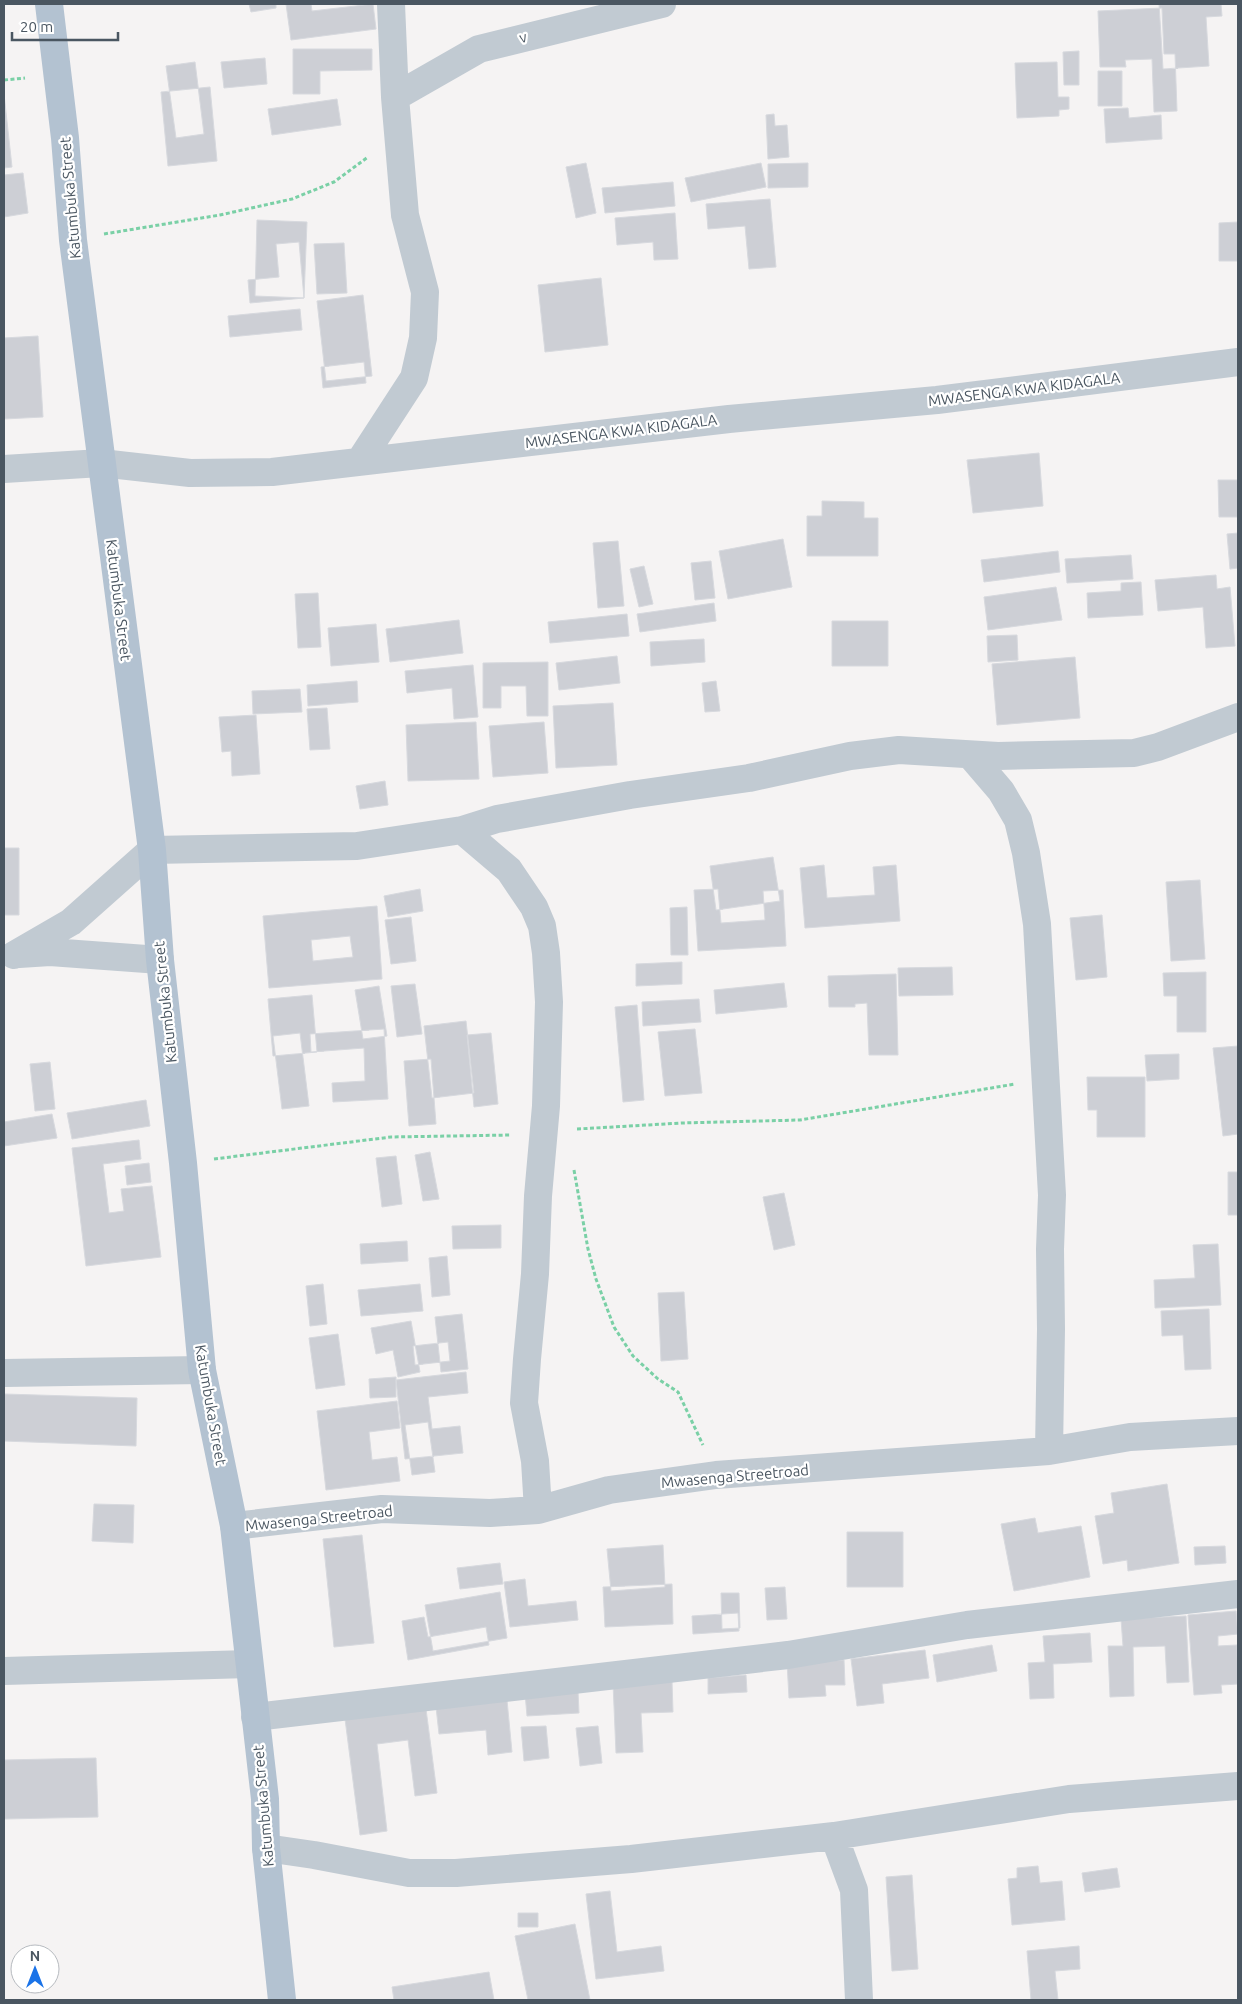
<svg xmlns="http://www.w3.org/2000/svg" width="1242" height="2004" font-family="Ubuntu,sans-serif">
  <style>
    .building { fill: #cdcfd5; stroke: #d7d9de; fill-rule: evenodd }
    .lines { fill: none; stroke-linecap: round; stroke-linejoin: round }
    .path { stroke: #7ad0a6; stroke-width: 3; stroke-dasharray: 4 2.5; stroke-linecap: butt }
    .minor { stroke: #c1cad2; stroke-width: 28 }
    .major { stroke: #b3c2d1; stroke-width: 28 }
    .labels { text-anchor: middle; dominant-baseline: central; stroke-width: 4.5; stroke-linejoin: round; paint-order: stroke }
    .street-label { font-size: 15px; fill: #4a5661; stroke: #fff }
  </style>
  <rect width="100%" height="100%" fill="#f5f3f3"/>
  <path class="building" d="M249,4H276V8L251,12Z
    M286,4H311L312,11L373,4L376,29L291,40Z
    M1159,4H1221L1222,16L1206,17L1209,66L1163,69Z
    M1162,8L1164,54H1175L1177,111L1154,112L1152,59L1125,60L1126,67H1100L1098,11Z
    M293,49H372V70L320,71V94H293Z
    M1079,51V85H1064L1063,52Z
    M265,58L267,84L224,88L221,62Z
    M195,62L204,134L176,138L166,66Z
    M1057,62L1058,97H1069V109L1059,110V116L1017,118L1015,63Z
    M1098,71H1122V106H1098Z
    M210,87L217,161L168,166L161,92Z
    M4,94L12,167L4,168Z
    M337,99L341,125L272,135L268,109Z
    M1128,108L1129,118L1161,115L1162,139L1106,143L1104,109Z
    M774,114L775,126L787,125L789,157L768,159L766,115Z
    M586,163L596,213L576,218L566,167Z
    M761,163L766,187L691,202L685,178Z
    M808,163V187L768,188V164Z
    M23,173L28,213L4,217V175Z
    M673,182L675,206L605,213L602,188Z
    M770,199L776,267L749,269L745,226L708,229L706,204Z
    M675,213L678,259L654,260L653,242L617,245L615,218Z
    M257,220L307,222L304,298L255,296Z
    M1238,222V261H1219V223Z
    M299,242L304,298L250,303L248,280L279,277L276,244Z
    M344,243L347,293L317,294L314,244Z
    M601,278L608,345L545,352L538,285Z
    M363,295L372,376L326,381L317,301Z
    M300,309L302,330L230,337L228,316Z
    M38,336L43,417L4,419V338Z
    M364,362L366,383L323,388L321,367Z
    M1039,453L1043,506L973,513L967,460Z
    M1218,480H1238V517H1219Z
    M822,501L864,502V518H878V556H807V516H822Z
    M1238,533V568L1230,569L1227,534Z
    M783,539L792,587L728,599L719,551Z
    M618,541L624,606L598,608L593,543Z
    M1058,551L1060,572L984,582L981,560Z
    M1131,555L1133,579L1067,583L1065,559Z
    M711,561L715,598L695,600L691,563Z
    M644,566L653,604L639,607L630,569Z
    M1216,575L1217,589L1230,587L1235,646L1206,648L1203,607L1158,611L1155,580Z
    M1141,582L1143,615L1088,618L1087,593L1121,591V583Z
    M1056,587L1062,620L988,630L984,597Z
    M318,593L321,647L298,648L295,594Z
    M714,603L716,621L640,632L637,614Z
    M627,614L629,636L550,643L548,622Z
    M459,620L463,653L390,662L386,629Z
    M832,621H888V666H832Z
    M376,624L379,662L331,666L328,628Z
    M1017,635L1018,660L988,662L987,636Z
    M704,639L705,662L651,666L650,642Z
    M617,656L620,683L559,690L556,663Z
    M1075,657L1080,718L997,725L992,664Z
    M548,662V716H527L526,686H501V708H483V663Z
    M473,665L478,717L454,719L452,688L407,693L405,671Z
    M357,681L358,702L308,706L307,685Z
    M716,681L720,711L705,712L702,683Z
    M300,689L302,712L253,714L252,691Z
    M613,703L617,765L556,768L553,706Z
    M327,708L330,749L310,750L307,709Z
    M256,715L260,774L232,776L231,751L222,752L219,717Z
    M476,722L479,779L408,781L406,725Z
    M544,722L548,773L493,777L489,726Z
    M385,781L388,805L360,809L356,786Z
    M4,848H19V915H4Z
    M773,857L780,901L716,910L710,866Z
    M824,865L827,898L875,895L873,867L896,865L900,921L805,928L800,868Z
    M1200,880L1205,959L1171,961L1166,882Z
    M420,889L423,911L388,917L384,896Z
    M718,889L721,923L765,920L763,891L783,890L786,946L698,951L694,890Z
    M377,906L382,979L269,988L263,916ZM350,936L353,957L313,961L311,940Z
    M687,907L688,955H671L670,908Z
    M1102,915L1107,977L1076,980L1070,918Z
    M411,917L416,961L391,964L385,920Z
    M682,962V984L636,986V964Z
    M952,967L953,995L899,996L898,968Z
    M1206,972V1032H1177V996H1164L1163,973Z
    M896,974L898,1055H869L867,1003L855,1004V1007H829L828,976Z
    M784,983L787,1007L716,1014L714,990Z
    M415,984L422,1034L397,1037L391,986Z
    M379,986L387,1036L363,1039L355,990Z
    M312,995L317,1052L273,1056L268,999Z
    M699,999L701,1022L643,1026L642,1002Z
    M637,1005L644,1100L623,1102L615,1007Z
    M466,1021L474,1093L432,1098L424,1026Z
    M384,1029L388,1099L333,1102L332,1083L365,1081L364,1048L311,1052L310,1034Z
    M695,1029L702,1093L665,1096L658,1032Z
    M300,1033L309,1106L282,1109L273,1036Z
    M491,1033L498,1104L474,1107L467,1035Z
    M1238,1046V1134L1223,1136L1213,1048Z
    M1179,1054V1079L1147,1081L1145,1055Z
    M431,1059L436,1124L409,1126L404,1061Z
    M50,1062L55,1109L35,1111L30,1064Z
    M1087,1077H1145V1137H1097V1110H1088Z
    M146,1100L150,1126L72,1139L67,1113Z
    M52,1114L57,1138L4,1146V1122Z
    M139,1140L141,1159L103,1164L109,1213L124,1211L121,1189L152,1186L161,1257L86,1266L72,1148Z
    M430,1152L439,1199L423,1201L415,1155Z
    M396,1156L402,1204L382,1207L376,1158Z
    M149,1163L151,1182L127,1185L125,1166Z
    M1228,1172H1238V1215H1228Z
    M784,1193L795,1245L774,1250L763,1197Z
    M501,1225V1248L453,1249L452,1226Z
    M407,1241L408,1261L361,1264L360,1244Z
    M1218,1244L1221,1305L1155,1308L1154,1280L1195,1278L1193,1245Z
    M447,1256L450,1295L432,1297L429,1258Z
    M323,1284L327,1324L310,1326L306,1286Z
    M420,1284L423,1311L361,1316L358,1290Z
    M684,1292L688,1359L661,1361L658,1293Z
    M1209,1309L1211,1369L1185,1370L1183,1335L1162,1336L1161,1311Z
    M462,1314L468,1369L441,1372L435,1317Z
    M411,1321L420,1372L398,1377L393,1350L376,1354L371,1328Z
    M338,1334L345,1385L316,1389L309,1338Z
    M448,1342L450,1361L415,1365L413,1346Z
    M466,1372L468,1393L428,1397L432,1429L460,1426L463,1453L405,1459L396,1380Z
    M396,1377V1397L370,1398L369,1379Z
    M4,1394L137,1398L136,1446L4,1441Z
    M397,1401L400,1428L369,1432L372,1460L397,1457L400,1481L326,1490L317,1411Z
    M428,1422L435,1472L412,1475L405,1425Z
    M1167,1484L1179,1563L1128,1571L1127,1560L1103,1564L1095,1516L1114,1513L1111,1493Z
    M94,1504L134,1505L133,1543L92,1541Z
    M1035,1518L1038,1533L1081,1526L1090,1577L1014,1591L1001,1524Z
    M847,1532H903V1587H847Z
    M362,1535L374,1643L334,1647L323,1539Z
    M663,1545L665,1587L611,1591L607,1549Z
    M1225,1546L1226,1563L1195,1565L1194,1547Z
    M500,1563L503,1584L460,1589L457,1568Z
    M525,1579L528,1606L576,1601L578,1620L510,1627L504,1582Z
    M672,1584L673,1624L605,1627L603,1587Z
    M785,1587L787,1619L767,1620L765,1588Z
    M500,1592L507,1638L433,1651L425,1605Z
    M721,1593H739L740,1628L722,1629Z
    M1236,1611L1238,1634L1218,1636V1646L1237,1645L1238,1684L1221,1685L1222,1693L1194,1695L1188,1615Z
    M738,1613L739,1631L693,1634L692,1616Z
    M1186,1616L1189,1682L1167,1683L1165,1646L1133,1647L1134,1696L1110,1697L1108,1646H1123L1121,1619Z
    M424,1617L428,1637L486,1627L489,1645L408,1660L402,1621Z
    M1090,1633L1092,1662L1053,1664L1054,1698L1030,1699L1028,1663L1045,1662L1043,1636Z
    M992,1645L997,1671L937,1682L933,1655Z
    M925,1650L929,1678L882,1684L884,1703L857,1706L851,1659Z
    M844,1660L845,1685H825L826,1696L789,1698L787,1662Z
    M746,1675L747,1692L708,1694V1678Z
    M672,1681L673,1712L641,1713L643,1752L616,1753L613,1683Z
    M578,1691L579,1713L527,1716L525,1693Z
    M507,1700L512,1752L488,1755L486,1730L439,1734L436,1707Z
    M426,1709L437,1793L415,1796L408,1740L377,1744L387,1831L360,1835L345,1719Z
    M546,1726L549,1758L524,1761L521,1727Z
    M598,1726L602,1763L580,1766L576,1728Z
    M96,1758L98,1817L4,1819V1760Z
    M1038,1866L1040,1883L1062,1881L1065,1920L1012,1925L1008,1879L1017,1878V1868Z
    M1117,1868L1120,1887L1085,1892L1082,1873Z
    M912,1875L918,1969L892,1971L886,1877Z
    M610,1891L617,1952L661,1946L664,1971L596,1979L586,1894Z
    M518,1913H538V1927H518Z
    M575,1924L590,2000H528L515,1936Z
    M1079,1946L1080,1969L1055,1971L1058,2000H1031L1027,1951Z
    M489,1972L494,2000H394L392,1987Z"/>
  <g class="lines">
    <path class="path" d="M4,80L25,78
      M104,234L220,215L292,199L334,182L368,157
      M577,1129L681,1123L800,1120L1015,1084
      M214,1159L391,1137L511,1135
      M574,1170L588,1249L596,1279L614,1327L633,1356L658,1379L678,1392L703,1445"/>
    <path class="minor" d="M395,97L479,49L662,4
      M360,461L414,378L423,338L425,292L405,215L395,97L391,4
      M4,469L101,463L190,473L272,472L729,419L937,400L1238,362
      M971,756L1001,791L1018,820L1026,853L1037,924L1052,1195L1050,1249L1051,1329L1049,1451
      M462,830L509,870L534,907L542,926L546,953L549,1002L546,1106L538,1196L535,1274L527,1359L524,1403L535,1461L538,1510
      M19,954L50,952L160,960
      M14,955L71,922L152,850L357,846L462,830L497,819L630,795L749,778L850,756L899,750L998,756L1134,753L1158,747L1238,717
      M4,1373L202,1370
      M234,1526L382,1509L490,1513L538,1510L609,1490L716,1475L1049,1451L1130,1437L1238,1431
      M4,1671L249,1664
      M255,1717L788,1655L967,1625L1238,1594
      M834,1836L854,1890L859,2000
      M266,1848L314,1855L409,1873H456L631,1859L834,1836L1069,1799L1238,1786"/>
    <path class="major" d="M49,4L65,138L73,240L152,850L160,960L183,1163L202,1370L234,1526L265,1799L266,1848L282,2000"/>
  </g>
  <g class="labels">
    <g class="street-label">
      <text transform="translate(523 37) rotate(-14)">v</text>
      <text transform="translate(70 198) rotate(-95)">Katumbuka Street</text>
      <text transform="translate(1024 389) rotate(-7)">MWASENGA KWA KIDAGALA</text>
      <text transform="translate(621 431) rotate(-7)">MWASENGA KWA KIDAGALA</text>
      <text transform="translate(119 600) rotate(83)">Katumbuka Street</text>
      <text transform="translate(165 1002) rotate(-96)">Katumbuka Street</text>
      <text transform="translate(211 1405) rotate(80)">Katumbuka Street</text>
      <text transform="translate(735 1476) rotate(-5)">Mwasenga Streetroad</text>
      <text transform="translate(319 1518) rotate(-6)">Mwasenga Streetroad</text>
      <text transform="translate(263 1806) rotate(-95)">Katumbuka Street</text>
    </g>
  </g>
  <rect width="1242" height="2004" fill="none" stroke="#4a5661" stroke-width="10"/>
  <g transform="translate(35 1969)"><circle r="24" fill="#ffffff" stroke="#b7bbc0"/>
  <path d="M0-4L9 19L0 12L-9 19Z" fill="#1a73e8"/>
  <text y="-8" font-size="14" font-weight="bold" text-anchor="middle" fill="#4a5661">N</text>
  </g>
  <path d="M12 32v8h106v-8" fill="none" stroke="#4a5661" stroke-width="2.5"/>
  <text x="20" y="32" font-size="15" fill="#4a5661" stroke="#ffffff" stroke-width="4" paint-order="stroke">20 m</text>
</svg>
